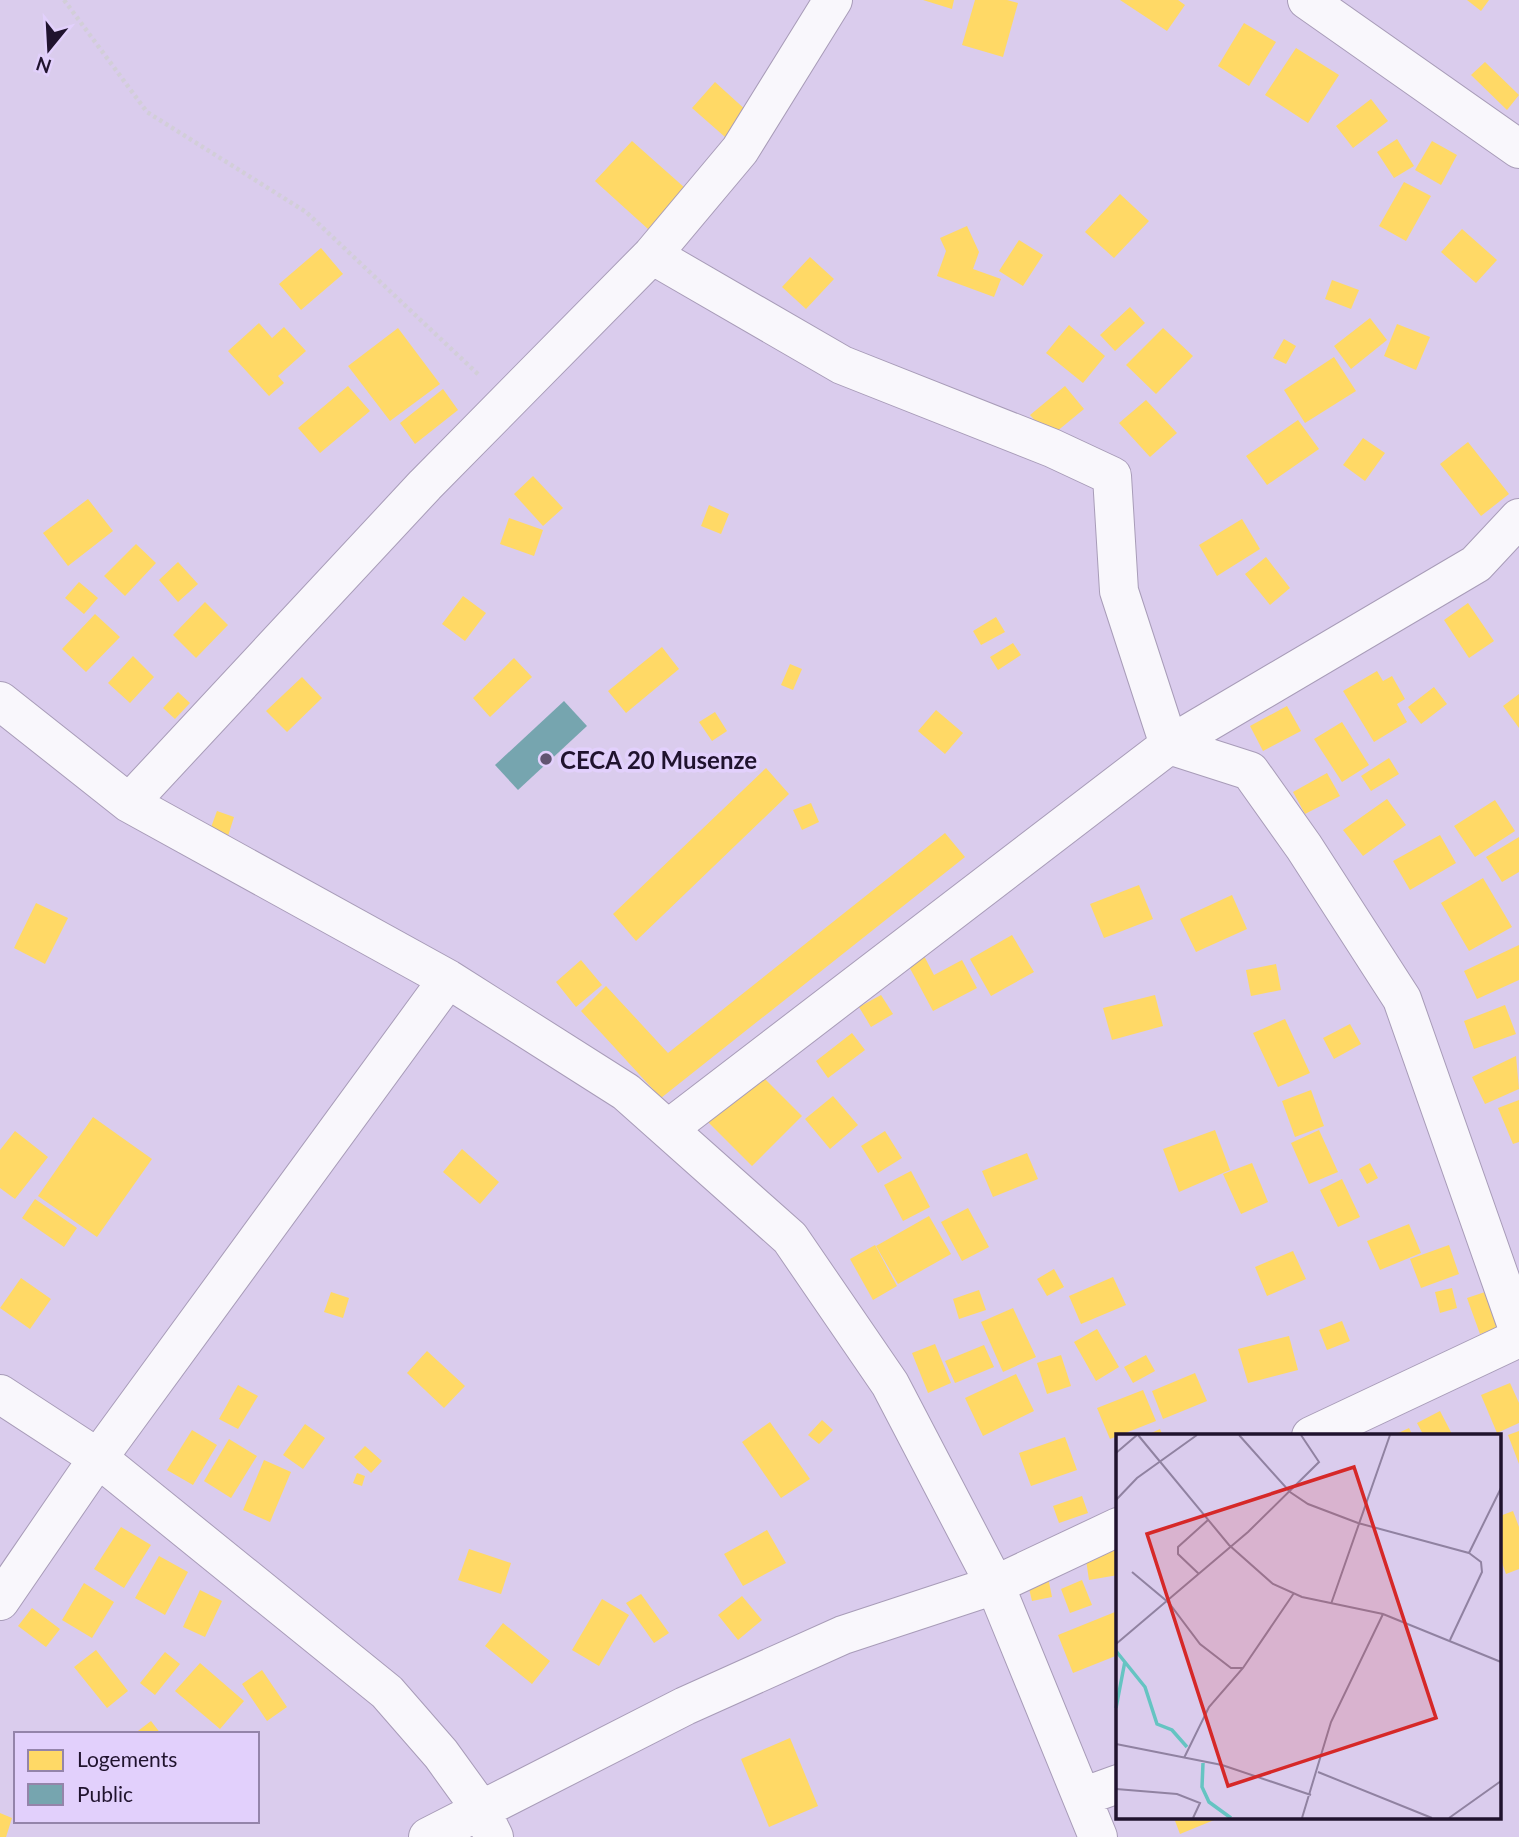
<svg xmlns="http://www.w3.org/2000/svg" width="1519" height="1837" font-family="Lato,sans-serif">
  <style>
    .homes { fill: #ffd966 }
    .public { fill: #76a5af }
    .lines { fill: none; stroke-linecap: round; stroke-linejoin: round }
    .minor-casing { stroke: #a89cb8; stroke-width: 40 }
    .path { stroke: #d2ced8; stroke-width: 4.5; stroke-dasharray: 3.5 3.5; stroke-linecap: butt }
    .minor { stroke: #f9f7fc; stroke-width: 38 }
    .poi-dot { fill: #615471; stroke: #e2d0fc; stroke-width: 2.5 }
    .labels { text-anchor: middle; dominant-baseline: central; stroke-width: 7; stroke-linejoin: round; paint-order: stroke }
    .poi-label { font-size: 24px; font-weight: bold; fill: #20132e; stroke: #e2d0fc; text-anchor: start }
    .inset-river { fill: none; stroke: #65c4c2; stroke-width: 3.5 }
    .inset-road { fill: none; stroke: #9082a1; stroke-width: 2 }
    .view { fill: #d62828; fill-opacity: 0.15; stroke: #d62828; stroke-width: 3.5 }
    .inset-edge { fill: none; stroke: #20132e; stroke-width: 3.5 }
  </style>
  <rect width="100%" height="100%" fill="#dacced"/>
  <path class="homes" d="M923,0H954L952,9Z
    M975,0H1007L1018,3L1003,57L962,45Z
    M1120,0H1178L1185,5L1167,31Z
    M1467,0H1489L1481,11Z
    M1244,23L1276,42L1249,86L1218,66Z
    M1296,48L1339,75L1308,123L1265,95Z
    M1485,62L1519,95L1507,110L1471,75Z
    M715,82L748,112L725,137L692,108Z
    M1371,99L1388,121L1353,148L1336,126Z
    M1397,139L1414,166L1394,178L1377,152Z
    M632,141L685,188L648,229L595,181Z
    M1432,141L1457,155L1441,185L1415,170Z
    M1404,182L1431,196L1406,241L1379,226Z
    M1120,194L1149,221L1114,258L1085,232Z
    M967,226L979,252L973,269L1001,279L994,297L937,276L946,251L940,238Z
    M1462,229L1497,260L1476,283L1441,252Z
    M1019,240L1043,255L1023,286L999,271Z
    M321,248L343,274L301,310L279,284Z
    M810,257L834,279L806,309L782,287Z
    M1332,280L1359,290L1351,309L1325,299Z
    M1130,307L1145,323L1115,351L1100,335Z
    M1370,318L1387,340L1351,369L1334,346Z
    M259,323L272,338L284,327L306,351L278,376L284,383L269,396L228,351Z
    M1397,324L1430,337L1416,370L1384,356Z
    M1069,325L1105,356L1083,383L1046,353Z
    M398,328L440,384L390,421L348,366Z
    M1163,328L1193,356L1156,394L1126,365Z
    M1284,339L1296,346L1286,364L1273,358Z
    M1334,357L1356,391L1305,423L1284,390Z
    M348,386L370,411L320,453L298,428Z
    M1065,386L1084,409L1050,437L1030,415Z
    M443,389L458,410L415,444L400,423Z
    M1146,400L1177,433L1150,457L1119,423Z
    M1298,420L1319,449L1267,485L1246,456Z
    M1363,438L1385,453L1365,481L1343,465Z
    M1468,442L1509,494L1481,516L1440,464Z
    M533,476L563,508L543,526L514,494Z
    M88,499L113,531L68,566L43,533Z
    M709,505L729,514L721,534L701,526Z
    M509,518L543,530L534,556L500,544Z
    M1242,519L1260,549L1217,576L1199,545Z
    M136,544L156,563L125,596L104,576Z
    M1266,557L1290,588L1270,605L1245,574Z
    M178,562L198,584L178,602L159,580Z
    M79,582L98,598L84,614L65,598Z
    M463,596L486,613L465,641L442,624Z
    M205,602L228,625L196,658L173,635Z
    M1468,603L1494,641L1469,658L1444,620Z
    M95,614L120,637L86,672L62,649Z
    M996,617L1005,632L981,645L973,631Z
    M1013,643L1021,655L998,670L990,657Z
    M662,647L679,669L626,713L608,691Z
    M133,656L154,677L130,703L108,683Z
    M514,658L532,677L490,717L473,698Z
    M790,664L802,669L793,690L781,685Z
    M1377,671L1383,681L1392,676L1405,699L1397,704L1407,722L1374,742L1343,691Z
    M302,677L322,698L287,732L266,711Z
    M1434,687L1447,704L1421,724L1408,707Z
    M178,692L190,703L175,719L163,708Z
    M1519,694V728L1503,706Z
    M1287,706L1301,731L1263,751L1250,726Z
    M936,710L963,733L945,754L918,731Z
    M715,712L727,731L712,741L699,722Z
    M1342,722L1369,765L1342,782L1314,739Z
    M1389,758L1399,774L1371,791L1361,776Z
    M766,768L789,794L636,941L613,914Z
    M1327,773L1340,796L1305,814L1293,792Z
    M1387,799L1406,825L1363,856L1343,830Z
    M1495,800L1515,831L1475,857L1454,826Z
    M811,803L819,822L802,830L793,810Z
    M217,811L234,817L228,836L210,830Z
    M945,833L965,857L661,1098L581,1011L606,986L668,1053Z
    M1440,835L1456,863L1410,890L1393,861Z
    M1519,837V872L1502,882L1486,857Z
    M1483,878L1512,927L1469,951L1441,903Z
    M1139,885L1153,919L1104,938L1090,904Z
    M1232,895L1247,929L1196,952L1180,919Z
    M36,903L68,918L45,964L14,948Z
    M1012,935L1034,972L991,996L970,959Z
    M1519,945V980L1477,999L1464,971Z
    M922,952L934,975L962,960L977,988L933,1011L906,961Z
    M581,960L602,985L576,1007L556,982Z
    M1276,964L1281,990L1251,996L1246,970Z
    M881,995L893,1014L871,1027L859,1007Z
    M1155,995L1163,1026L1112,1040L1103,1008Z
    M1505,1005L1516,1034L1474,1049L1464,1021Z
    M1285,1019L1310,1073L1278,1087L1253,1033Z
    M1350,1024L1361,1044L1334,1059L1323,1038Z
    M852,1033L865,1050L828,1078L816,1061Z
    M1516,1056L1519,1089L1485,1104L1472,1077Z
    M754,1068L802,1116L752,1166L700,1114Z
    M1311,1090L1324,1126L1295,1137L1282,1101Z
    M833,1096L858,1125L830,1149L805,1119Z
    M1519,1100V1142L1513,1144L1498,1108Z
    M93,1117L152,1159L97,1237L38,1196Z
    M1215,1130L1230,1170L1179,1192L1163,1149Z
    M1319,1130L1338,1172L1309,1184L1291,1143Z
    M15,1131L48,1157L15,1199L0,1188V1150Z
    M885,1131L902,1158L878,1173L861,1146Z
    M462,1149L499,1182L480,1204L443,1172Z
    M1027,1153L1038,1179L993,1197L982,1171Z
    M1252,1163L1268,1202L1241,1214L1223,1174Z
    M1370,1163L1378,1178L1367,1184L1359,1169Z
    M911,1171L930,1207L903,1221L884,1185Z
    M1342,1179L1360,1217L1338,1227L1320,1190Z
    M35,1199L77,1228L64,1247L22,1218Z
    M968,1208L989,1247L962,1261L941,1222Z
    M929,1216L951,1254L898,1284L876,1246Z
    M1409,1224L1421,1253L1380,1270L1367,1241Z
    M875,1245L897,1286L873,1300L850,1259Z
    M1449,1245L1459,1274L1421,1288L1410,1259Z
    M1293,1251L1306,1279L1267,1296L1255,1267Z
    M1054,1269L1064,1287L1047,1296L1037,1279Z
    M1113,1277L1126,1305L1081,1324L1069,1296Z
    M21,1278L51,1299L30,1329L0,1308Z
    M1452,1288L1457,1308L1440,1313L1435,1292Z
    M979,1290L986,1310L959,1319L953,1299Z
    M1488,1291L1500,1327L1480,1334L1467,1298Z
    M331,1292L349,1298L343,1318L324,1312Z
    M1013,1308L1036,1357L1003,1372L981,1322Z
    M1342,1321L1350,1341L1327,1350L1319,1330Z
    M1097,1329L1119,1367L1096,1381L1074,1342Z
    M1289,1336L1298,1370L1248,1383L1238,1349Z
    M935,1344L951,1383L928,1393L912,1353Z
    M984,1345L994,1367L955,1383L945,1361Z
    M427,1351L465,1386L444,1408L407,1373Z
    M1061,1355L1071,1386L1047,1394L1037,1363Z
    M1146,1355L1155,1371L1133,1383L1124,1367Z
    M1195,1373L1207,1401L1163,1419L1152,1391Z
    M1016,1374L1034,1411L983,1436L965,1398Z
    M1510,1383L1519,1403V1423L1497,1433L1481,1395Z
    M238,1385L258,1396L238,1429L219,1419Z
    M1143,1390L1156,1421L1110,1439L1097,1408Z
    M1440,1411L1453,1436H1424L1417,1423Z
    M822,1420L833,1430L819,1444L808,1435Z
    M770,1422L810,1479L781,1498L742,1442Z
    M305,1424L325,1438L303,1469L283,1455Z
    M1409,1428L1413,1436H1392Z
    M1160,1429L1163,1436H1145Z
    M192,1430L217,1445L193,1485L167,1470Z
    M1519,1431V1464L1508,1435Z
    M1065,1437L1077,1470L1031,1486L1019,1453Z
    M229,1439L257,1456L231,1498L204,1481Z
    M365,1446L382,1461L371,1473L354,1457Z
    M264,1460L291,1472L270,1522L243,1510Z
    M357,1473L365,1476L362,1486L353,1483Z
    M1082,1496L1088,1513L1059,1523L1053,1506Z
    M1513,1511L1519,1527V1569L1506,1574L1500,1557V1516Z
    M121,1527L151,1545L124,1588L94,1569Z
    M767,1530L786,1563L743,1586L724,1554Z
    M1118,1547V1575L1089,1580L1085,1553Z
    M469,1549L511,1563L501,1594L458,1580Z
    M159,1556L188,1572L165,1615L135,1598Z
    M1047,1572L1052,1597L1032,1601L1026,1576Z
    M1082,1580L1092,1605L1070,1613L1061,1589Z
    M84,1583L114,1602L92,1638L62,1620Z
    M200,1590L222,1601L205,1637L183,1627Z
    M641,1594L669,1633L654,1643L626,1603Z
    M742,1596L762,1620L738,1640L718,1615Z
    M602,1599L629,1615L599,1666L572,1650Z
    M32,1608L60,1629L46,1647L18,1626Z
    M1115,1612L1118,1620V1655L1073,1673L1058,1635Z
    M503,1623L550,1661L532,1684L485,1646Z
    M96,1650L128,1691L107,1708L74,1667Z
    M165,1652L180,1664L155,1695L140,1683Z
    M200,1663L244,1701L220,1729L175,1691Z
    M262,1670L287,1707L267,1721L242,1684Z
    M151,1721L161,1734H134Z
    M790,1738L818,1806L769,1827L741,1759Z
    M0,1813L12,1818L6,1837H0Z
    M1174,1818H1219L1180,1834Z"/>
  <path class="public" d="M564,701L587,726L518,790L495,765Z"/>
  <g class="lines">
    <defs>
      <path id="minor" d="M1307,0L1519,149
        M652,255L842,365L1052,448L1112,476L1119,591L1169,745L1250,771L1304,847L1402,999L1519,1332
        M0,701L129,803L448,979L626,1092L790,1238L890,1384L995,1585L1098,1837
        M129,803L425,485L652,255L740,150L833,0
        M668,1129L1169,745L1476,564L1519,518
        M0,1394L98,1458L387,1692L441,1754L480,1808L494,1837
        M1311,1436L1519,1338
        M0,1601L98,1458L448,979
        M1082,1797L1118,1784
        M428,1837L685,1706L843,1635L995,1585L1118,1527"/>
    </defs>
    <use href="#minor" class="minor-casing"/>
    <path class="path" d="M64,0L147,112L306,212L480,376"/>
    <use href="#minor" class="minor"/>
  </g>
  <circle class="poi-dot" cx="546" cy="759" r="7"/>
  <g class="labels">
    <g class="poi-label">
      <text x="560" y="759">CECA 20 Musenze</text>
    </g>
  </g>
  <g transform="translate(1116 1434)">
    <rect width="385" height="385" fill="#dacced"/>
    <path class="inset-river" d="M0,217L29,253L41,290L56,296L71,313M0,274L9,227M87,329L86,353L93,368L115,384"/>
    <path class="inset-road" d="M22,1L113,111L157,150L186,163L267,180L385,228M123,1L174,58L192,70L242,89L353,119L385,54M0,19L21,1M0,66L21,44L81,1M16,138L53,169L84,210L115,234H127M83,140L62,120V113L92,86M215,170L274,1M334,206L366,138L365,128L353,119M0,210L132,98L203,28L185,1M0,310L106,331L195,361M68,324L93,273L127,234L178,159M202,338L316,384M0,355L61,360L84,369L77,384M186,384L215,288L267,180M333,384L385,347"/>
    <path class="view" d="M238,33L320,284L112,352L31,100Z"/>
    <rect width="385" height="385" class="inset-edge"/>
  </g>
  <rect x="14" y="1732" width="245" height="91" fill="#e2d0fc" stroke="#9484aa" stroke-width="2"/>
  <rect x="28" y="1750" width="35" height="21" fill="#ffd966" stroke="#9484aa" stroke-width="2"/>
  <text x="77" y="1767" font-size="21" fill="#20132e">Logements</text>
  <rect x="28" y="1784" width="35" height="21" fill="#76a5af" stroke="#9484aa" stroke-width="2"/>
  <text x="77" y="1802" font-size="21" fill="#20132e">Public</text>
  <g transform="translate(49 49) rotate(198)" stroke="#e2d0fc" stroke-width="5" paint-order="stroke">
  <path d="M0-5L12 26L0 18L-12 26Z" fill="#20132e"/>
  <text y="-10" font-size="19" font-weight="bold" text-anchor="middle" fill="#20132e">N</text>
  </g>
</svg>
